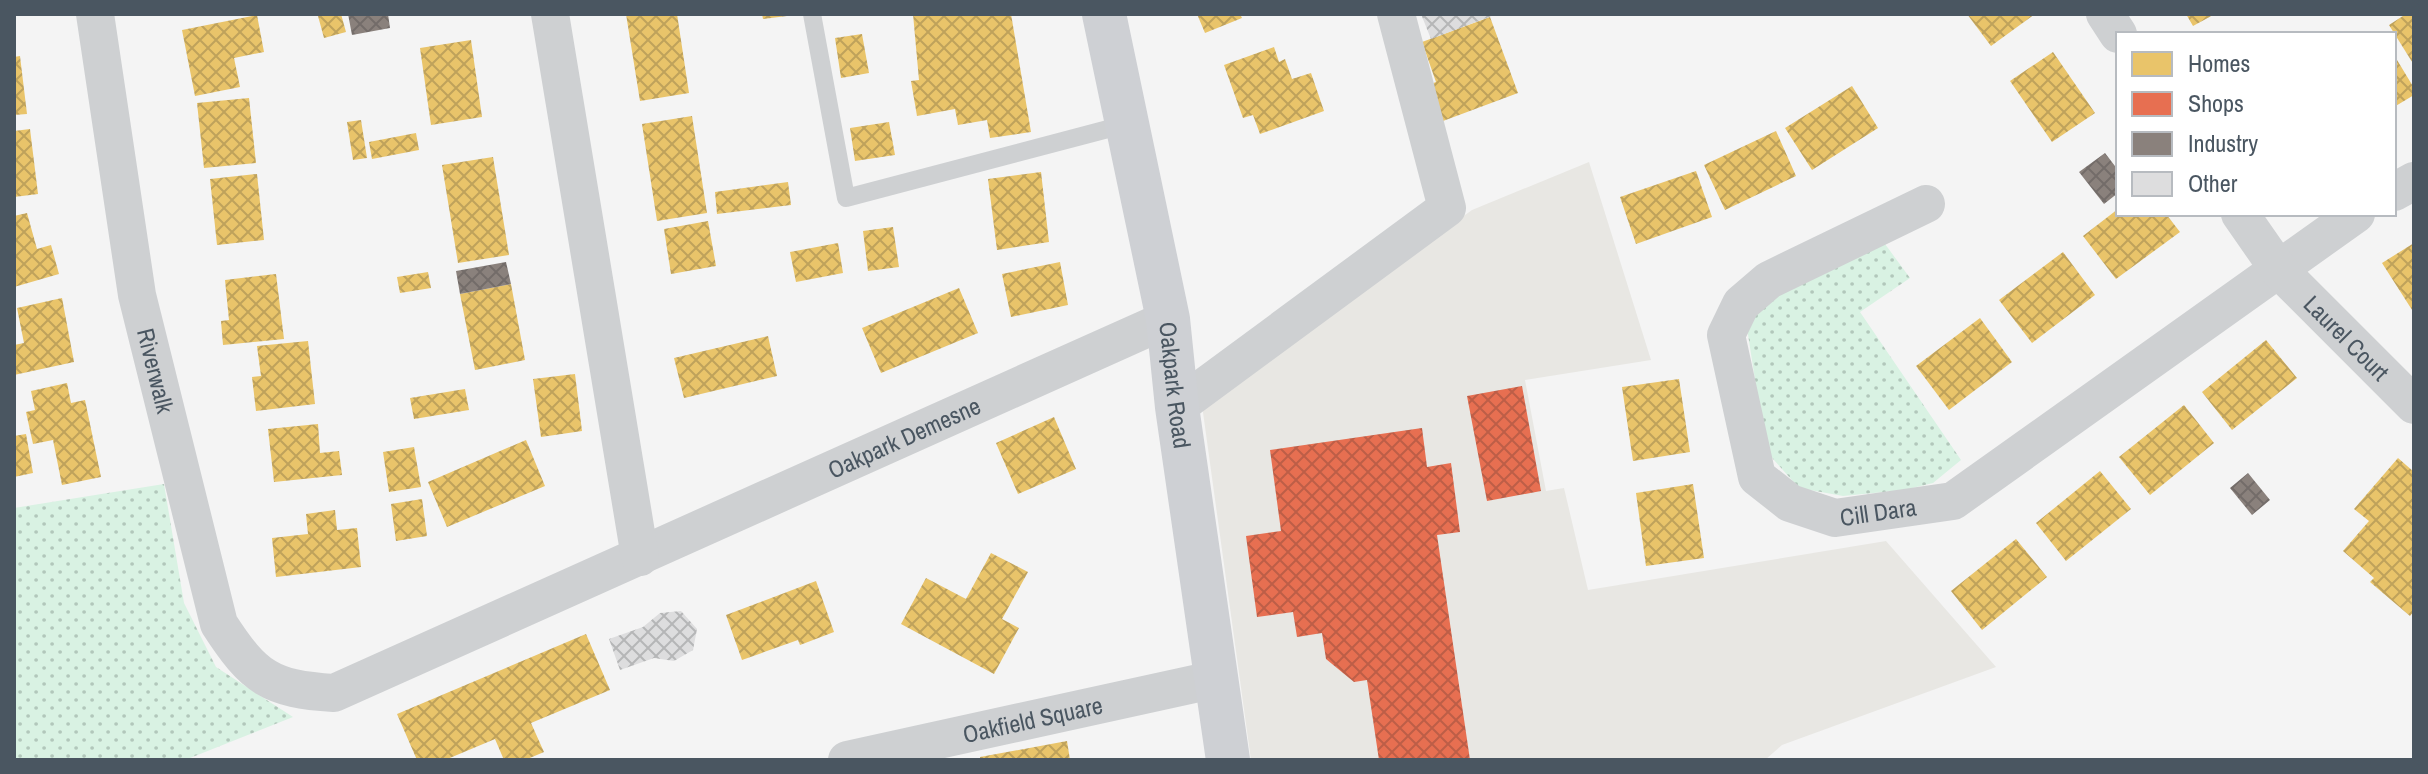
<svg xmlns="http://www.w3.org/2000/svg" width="2428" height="774" font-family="'Archivo Narrow',sans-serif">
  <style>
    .commercial { fill: #e8e7e3 }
    .grass { fill: url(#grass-dots) }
    .homes { fill: url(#homes-cross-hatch) }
    .shops { fill: url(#shops-cross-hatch) }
    .industry { fill: url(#industry-cross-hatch) }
    .building { fill: url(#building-cross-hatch) }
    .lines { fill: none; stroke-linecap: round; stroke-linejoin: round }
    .service { stroke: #ced0d2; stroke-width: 18 }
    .minor { stroke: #ced0d2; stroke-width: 38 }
    .secondary { stroke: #ced0d4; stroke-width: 44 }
    .labels { text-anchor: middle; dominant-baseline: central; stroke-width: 8; stroke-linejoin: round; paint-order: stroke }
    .street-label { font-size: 24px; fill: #4a5661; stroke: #fff }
  </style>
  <defs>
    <pattern id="grass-dots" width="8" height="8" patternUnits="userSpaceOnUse" patternTransform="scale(2)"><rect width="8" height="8" fill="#d9f2e3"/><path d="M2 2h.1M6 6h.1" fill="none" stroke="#b2c7bb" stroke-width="1.8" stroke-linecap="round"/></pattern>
    <pattern id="homes-cross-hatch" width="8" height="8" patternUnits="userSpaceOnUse" patternTransform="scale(2)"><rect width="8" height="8" fill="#e9c46a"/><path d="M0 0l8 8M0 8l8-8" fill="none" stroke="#bfa25b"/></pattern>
    <pattern id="shops-cross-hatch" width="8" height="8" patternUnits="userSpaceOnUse" patternTransform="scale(2)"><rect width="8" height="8" fill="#e76f51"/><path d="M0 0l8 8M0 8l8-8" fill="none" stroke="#bd5e47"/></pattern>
    <pattern id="industry-cross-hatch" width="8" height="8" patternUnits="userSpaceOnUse" patternTransform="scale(2)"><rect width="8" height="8" fill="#8a817c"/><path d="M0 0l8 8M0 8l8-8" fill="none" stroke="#736c69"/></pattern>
    <pattern id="building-cross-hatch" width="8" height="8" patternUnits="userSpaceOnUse" patternTransform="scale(2)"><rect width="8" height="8" fill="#ddddde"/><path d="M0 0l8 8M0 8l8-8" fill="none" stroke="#b5b6b7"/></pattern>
  </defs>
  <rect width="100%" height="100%" fill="#f4f4f4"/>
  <path class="commercial" d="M1589,162L1651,360L1525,380L1546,491L1564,488L1588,590L1886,541L1996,667L1782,745L1765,760H1251L1202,405L1472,210Z"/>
  <path class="grass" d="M1885,244L1910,278L1860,312L1961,460L1933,483L1904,490L1843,496L1799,488L1766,451L1747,328L1755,305Z
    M164,484L184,603L216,667L293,717L185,760H14V508Z"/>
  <path class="homes" d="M325,14H341L346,32L324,38L318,16Z
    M626,14H677L689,93L640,101Z
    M762,14H787V16L763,19Z
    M913,14H1011L1031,132L990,138L987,120L958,125L955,109L917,116L911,81L919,80Z
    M1197,14H1240L1242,18L1205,33Z
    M1967,14H2035L1991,46Z
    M2186,14H2215L2193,26Z
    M2406,14H2414V65L2389,25Z
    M257,15L264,52L234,58L240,87L195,96L182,30Z
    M1490,17L1518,93L1435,124L1421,88L1436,82L1422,42Z
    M862,34L869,73L841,78L835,38Z
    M471,40L482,117L431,125L420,48Z
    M1274,47L1279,62L1285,59L1292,79L1311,73L1324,111L1260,134L1253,115L1243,118L1224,65Z
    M2053,52L2095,113L2052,142L2010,81Z
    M2394,55L2414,88V95L2394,107Z
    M20,56L27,114L14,115V57Z
    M1852,86L1878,128L1812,170L1785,128Z
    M249,98L256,163L204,168L197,103Z
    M692,116L707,213L657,221L642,124Z
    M361,120L367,158L353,160L347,122Z
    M889,122L895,155L855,161L850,128Z
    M30,129L38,194L14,197V131Z
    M1776,131L1796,176L1725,210L1704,165Z
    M416,133L419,150L372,159L369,142Z
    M493,157L509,255L458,263L442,165Z
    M1696,171L1712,217L1636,244L1620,197Z
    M1041,172L1049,242L997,250L988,179Z
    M257,174L264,240L217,245L210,179Z
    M788,182L791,205L717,214L715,192Z
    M2118,209V214H2166L2180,232L2116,279L2083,236Z
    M27,213L37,249L51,245L59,274L14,287V216Z
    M708,221L716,266L671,274L664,229Z
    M893,227L899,267L868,271L863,231Z
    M838,243L843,273L796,282L790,252Z
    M2414,243V313L2382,263Z
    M2063,252L2095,295L2032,343L1999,300Z
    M1060,262L1068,305L1011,317L1002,274Z
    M428,272L431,288L400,293L397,277Z
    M276,274L284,339L223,345L221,321L229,320L225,280Z
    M511,284L525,360L475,370L460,294Z
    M959,288L978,333L881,373L862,328Z
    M62,298L74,362L14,375V345L24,343L17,308Z
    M1980,318L2012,362L1949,410L1916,366Z
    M768,336L777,376L684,398L674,358Z
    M2266,340L2297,378L2232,430L2202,392Z
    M308,341L315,404L256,411L252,377L261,376L257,346Z
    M575,374L582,431L541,437L533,379Z
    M1679,379L1690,452L1633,461L1622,387Z
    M67,383L71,403L85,400L101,477L62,485L53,440L33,444L26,412L35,410L31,391Z
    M465,389L469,410L414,419L410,398Z
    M2184,405L2214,443L2150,495L2119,457Z
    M1054,417L1076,469L1018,494L996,443Z
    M318,424L320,453L339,451L342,475L274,482L268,429Z
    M26,434L33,473L14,477V436Z
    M526,440L545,486L447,527L428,482Z
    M414,447L421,487L389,492L383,452Z
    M2398,458L2414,472V611L2410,616L2370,582L2374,578L2343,551L2369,521L2354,509Z
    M2100,471L2131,509L2066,561L2036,523Z
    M1693,484L1704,558L1646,566L1636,493Z
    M422,499L427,536L396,541L391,504Z
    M335,510L337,530L357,528L361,567L276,577L272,538L308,534L306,514Z
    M2016,539L2047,577L1982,630L1951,591Z
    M991,553L1028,572L1002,619L1019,628L994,674L901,624L926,578L966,599Z
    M816,581L834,632L800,645L798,640L742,660L726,615Z
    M586,634L610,690L531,723L544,752L525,760H504L495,739L445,760H417L397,714Z
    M1067,741L1070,760H980V757Z"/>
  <path class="shops" d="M1522,386L1541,491L1487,501L1467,396Z
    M1422,428L1427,467L1451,463L1460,532L1437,535L1470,760H1379L1367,680L1354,682L1326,659L1322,633L1297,637L1293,612L1257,617L1246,536L1281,531L1270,450Z"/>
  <path class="industry" d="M348,14H388L390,28L352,35Z
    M2105,153L2118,170V193L2104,204L2079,172Z
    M506,262L511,284L460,294L456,271Z
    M2248,473L2270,500L2252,515L2230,488Z"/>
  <path class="building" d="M1421,14H1497L1431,39Z
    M681,611L697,629L693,650L674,661L654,658L620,670L609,639L643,627L660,613Z"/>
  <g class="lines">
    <path class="service" d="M812,14L846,198L1127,124"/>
    <g class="minor">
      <path id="s1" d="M95,14L137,295L219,624C254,678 270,689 334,693L1168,319"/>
      <path d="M550,14L640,557"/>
      <path d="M2105,14L2118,34"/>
      <path d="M2394,192L2414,181"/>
      <path id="s2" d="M1926,204L1769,280L1741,304L1726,335L1757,477L1790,503L1835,518L1953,501L2356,214"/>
      <path id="s3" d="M2240,214L2279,270L2414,405"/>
      <path d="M1177,407L1447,208L1396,14"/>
      <path id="s4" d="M847,760L1217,679"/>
    </g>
    <path class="secondary" id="s5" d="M1104,14L1168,319L1177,407L1228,760"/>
  </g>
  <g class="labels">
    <g class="street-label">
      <text stroke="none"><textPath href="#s3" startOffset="164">Laurel Court</textPath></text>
      <text stroke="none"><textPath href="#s1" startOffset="362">Riverwalk</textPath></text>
      <text stroke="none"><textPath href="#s5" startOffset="378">Oakpark Road</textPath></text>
      <text stroke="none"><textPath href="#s1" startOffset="1390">Oakpark Demesne</textPath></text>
      <text stroke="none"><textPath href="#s2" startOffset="524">Cill Dara</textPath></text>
      <text stroke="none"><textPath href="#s4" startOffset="190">Oakfield Square</textPath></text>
    </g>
  </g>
  <rect width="2428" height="774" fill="none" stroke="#4a5661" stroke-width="32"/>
  <rect x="2116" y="32" width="280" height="184" fill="#ffffff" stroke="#b7bbc0" stroke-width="2"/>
  <rect x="2132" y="52" width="40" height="24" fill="#e9c46a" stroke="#b7bbc0" stroke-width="2"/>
  <text x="2188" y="72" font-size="24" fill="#4a5661">Homes</text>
  <rect x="2132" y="92" width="40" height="24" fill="#e76f51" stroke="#b7bbc0" stroke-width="2"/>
  <text x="2188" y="112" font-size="24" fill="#4a5661">Shops</text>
  <rect x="2132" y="132" width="40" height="24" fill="#8a817c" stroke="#b7bbc0" stroke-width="2"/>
  <text x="2188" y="152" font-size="24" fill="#4a5661">Industry</text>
  <rect x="2132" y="172" width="40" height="24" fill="#ddddde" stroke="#b7bbc0" stroke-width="2"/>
  <text x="2188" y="192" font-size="24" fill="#4a5661">Other</text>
</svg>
